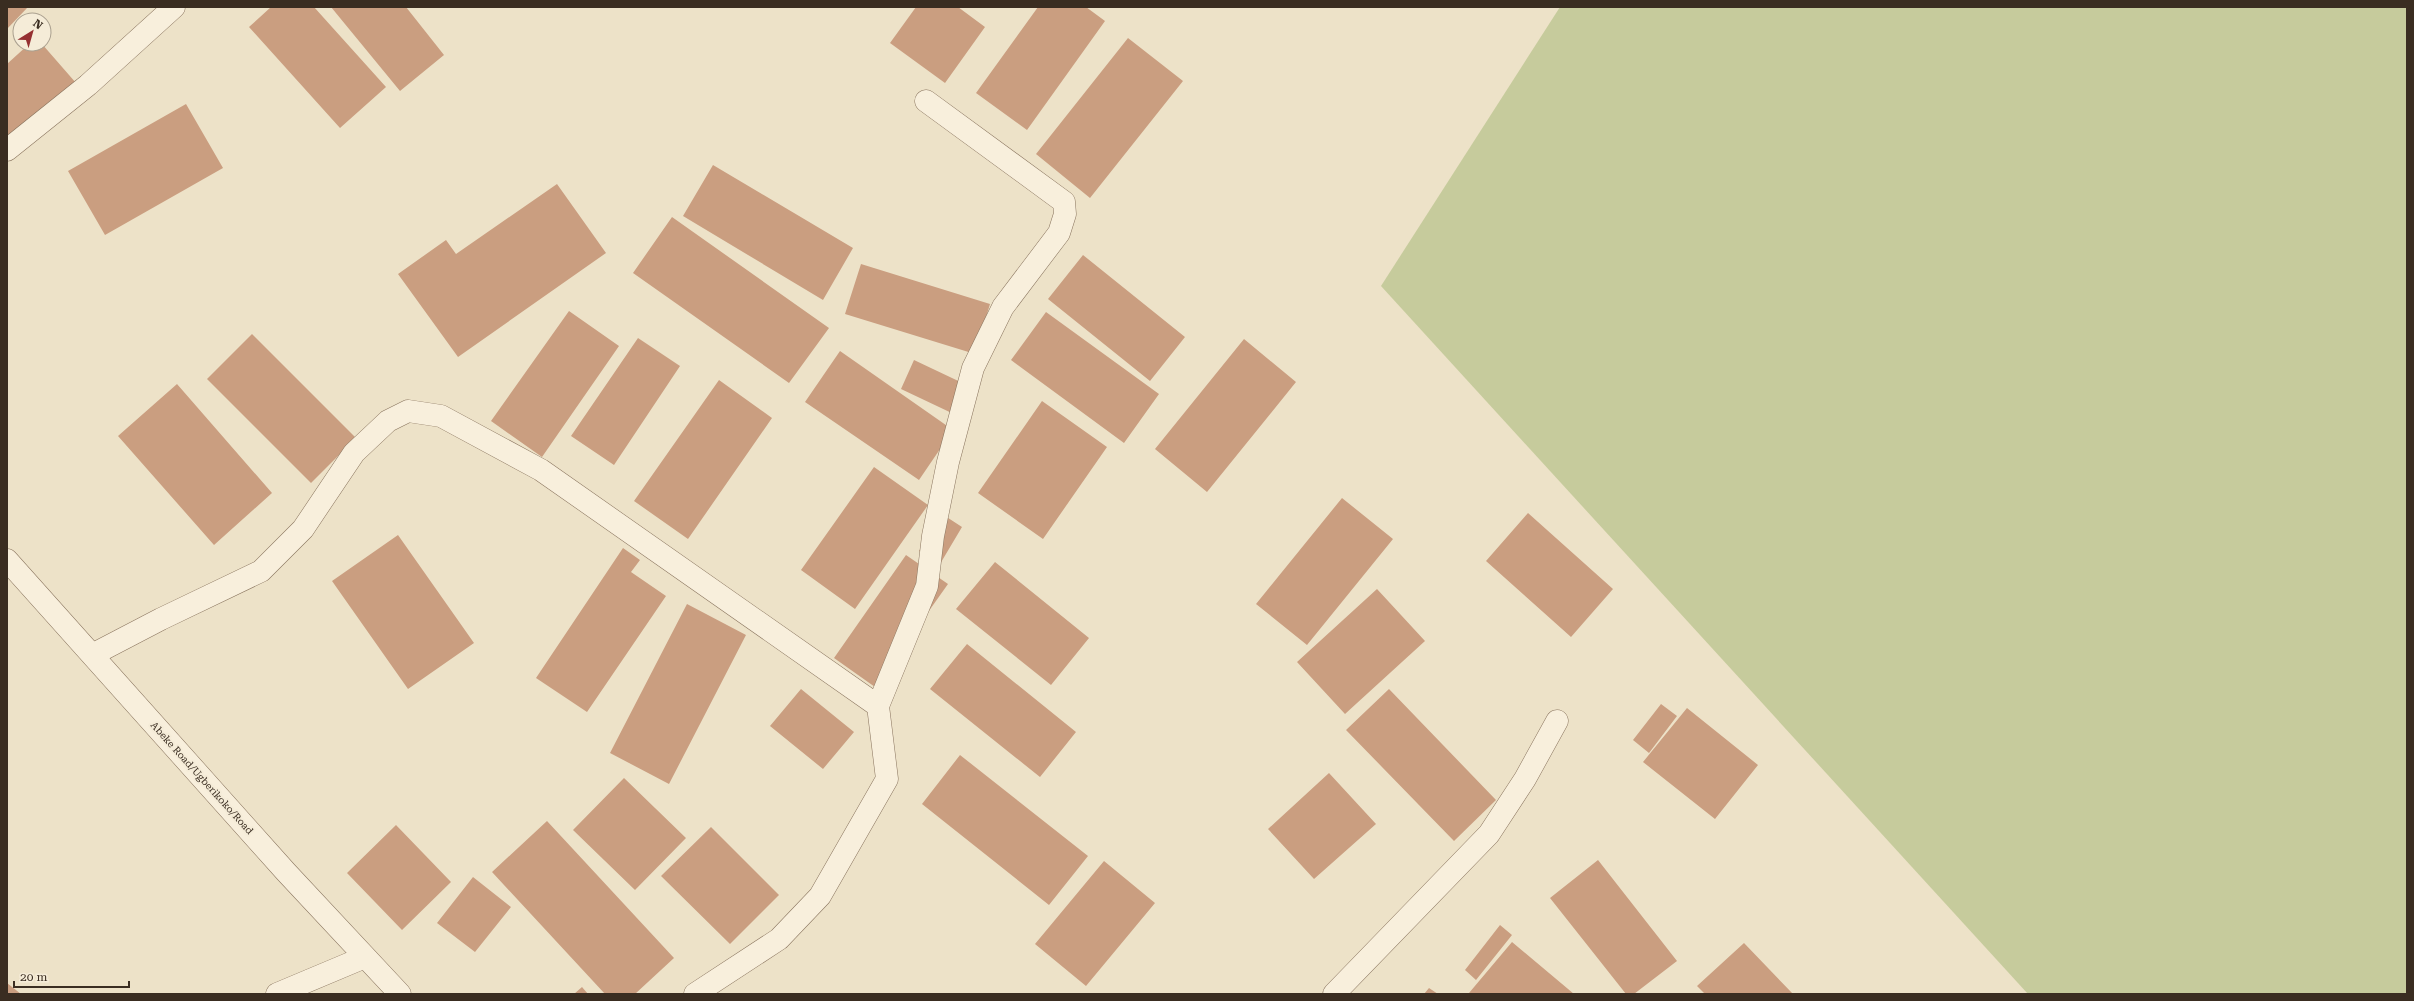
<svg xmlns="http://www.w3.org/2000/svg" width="2414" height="1001" font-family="'Roboto Serif',serif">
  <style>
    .green { fill: #c6cb9c }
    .building { fill: #ca9e80 }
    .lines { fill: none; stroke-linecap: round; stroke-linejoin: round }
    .minor-casing { stroke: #89745e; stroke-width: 23 }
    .minor { stroke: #f8efdc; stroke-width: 22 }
    .labels { text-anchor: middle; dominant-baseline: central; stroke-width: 4; stroke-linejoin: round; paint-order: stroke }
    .street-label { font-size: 10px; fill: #3a2d21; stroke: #f5ecd8 }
  </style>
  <rect width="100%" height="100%" fill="#ede2c8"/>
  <path class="green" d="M1560,7H2407V994H2028L1381,286Z"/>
  <path class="building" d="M7,7H28L7,29Z
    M271,7H314L386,87L340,128L249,27Z
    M331,7H406L444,55L400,91Z
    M916,7H958L985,27L945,83L890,43Z
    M1038,7H1086L1105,21L1027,130L976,93Z
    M1128,38L1183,81L1090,198L1036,154Z
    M29,44H42L76,83L7,144V64Z
    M186,104L223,168L105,235L68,171Z
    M713,165L853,248L823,300L683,216Z
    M557,184L606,253L458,357L398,274L446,240L456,254Z
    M672,217L829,328L789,383L633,273Z
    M1083,255L1185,337L1150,381L1048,299Z
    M861,264L990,304L975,354L845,314Z
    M569,311L619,346L542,457L491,421Z
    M1046,312L1159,394L1124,443L1011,360Z
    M252,334L356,438L311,483L207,379Z
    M638,338L680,366L614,465L571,436Z
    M1244,339L1296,382L1207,492L1155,449Z
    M840,351L953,430L919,480L805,402Z
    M914,360L971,387L958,416L901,389Z
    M719,380L772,418L688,539L634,501Z
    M177,384L272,493L214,545L118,436Z
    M1042,401L1107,447L1043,539L978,493Z
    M874,467L928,505L855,609L801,570Z
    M1342,498L1393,539L1307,645L1256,604Z
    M1528,513L1613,589L1571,637L1486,561Z
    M942,514L962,527L940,564L919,551Z
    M398,535L474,643L408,689L332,581Z
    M623,548L640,560L631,572L666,596L587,712L536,678Z
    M906,555L948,584L875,687L834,658Z
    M995,562L1089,638L1051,685L956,609Z
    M1377,589L1425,641L1345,714L1297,662Z
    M687,604L746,635L669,784L610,753Z
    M967,644L1076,732L1040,777L930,689Z
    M801,689L854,732L823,769L770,726Z
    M1389,689L1496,800L1454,841L1346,730Z
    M1661,704L1677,716L1649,753L1633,740Z
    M1687,708L1758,765L1715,819L1643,762Z
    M960,755L1088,856L1049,905L922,804Z
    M1329,773L1376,824L1314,879L1268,829Z
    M624,778L686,838L635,890L573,830Z
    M547,821L674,958L635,994H605L492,872Z
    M396,825L451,882L402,930L347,873Z
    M711,827L779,895L730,944L661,876Z
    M1598,860L1677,961L1634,994H1626L1550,898Z
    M1104,861L1155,903L1086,986L1035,944Z
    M473,877L511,907L475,952L437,923Z
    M1500,925L1512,935L1476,980L1465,970Z
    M1512,942L1574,994L1469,993Z
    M1744,943L1793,994H1705L1697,986Z
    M7,983L21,994H7Z
    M582,987L588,994H574Z
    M1429,988L1438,994H1424Z"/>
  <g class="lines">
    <defs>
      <path id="minor" d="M7,150L88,85L174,7
        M7,560L286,872L400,994
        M92,655L161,619L261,571L303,529L354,453L388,421L408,411L441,416L541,470L878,706
        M277,994L365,957
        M695,994L779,939L820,896L887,779L878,706L927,586L933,536L948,462L973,368L1003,307L1059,233L1065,214L1064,202L926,101
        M1334,994L1489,834L1525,779L1557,721"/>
    </defs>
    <use href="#minor" class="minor-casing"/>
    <use href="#minor" class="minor"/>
  </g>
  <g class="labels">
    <g class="street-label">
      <text transform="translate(202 778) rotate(48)">Abeke Road/Ugberikoko/Road</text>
    </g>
  </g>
  <rect width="2414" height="1001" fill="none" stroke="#3a2d21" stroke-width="16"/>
  <g transform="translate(32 32) rotate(37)"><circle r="19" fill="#f5ecd8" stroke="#aaa08f"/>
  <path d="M0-3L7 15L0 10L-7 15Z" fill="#953032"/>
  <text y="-6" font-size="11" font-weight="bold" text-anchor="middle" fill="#3a2d21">N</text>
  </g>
  <path d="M14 981v6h115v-6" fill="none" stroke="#3a2d21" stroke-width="2"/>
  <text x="20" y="981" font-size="12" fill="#3a2d21" stroke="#f5ecd8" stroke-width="3" paint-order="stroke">20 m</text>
</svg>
